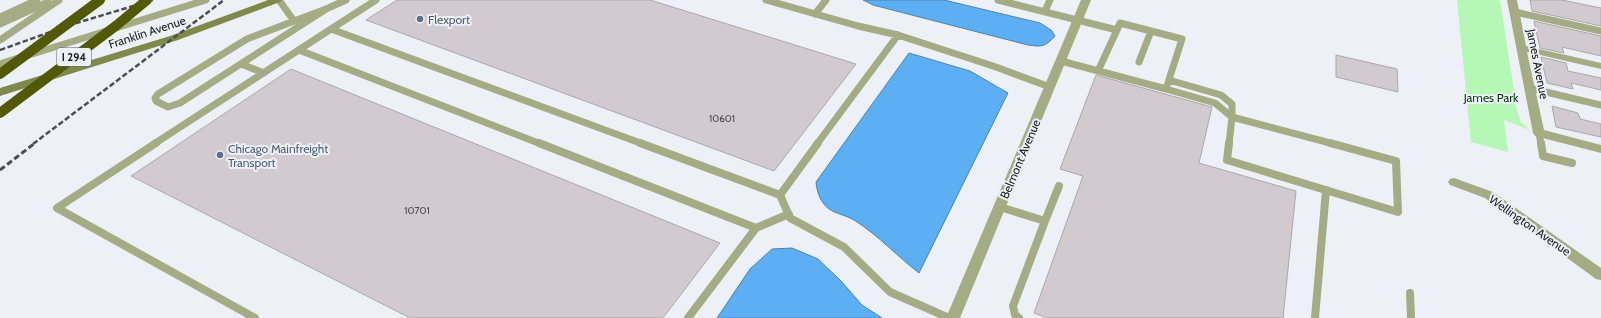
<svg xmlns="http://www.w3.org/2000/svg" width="1601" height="318" font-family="Cabin,sans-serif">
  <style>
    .green { fill: #b5f7b5 }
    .water { fill: #5caff2; stroke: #4984b3 }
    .building { fill: #d1cace; stroke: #ada6aa }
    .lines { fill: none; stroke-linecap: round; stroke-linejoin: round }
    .service-far1 { stroke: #a5ab82; stroke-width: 7 }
    .service { stroke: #a5ab82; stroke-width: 8 }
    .minor { fill: #a5ab82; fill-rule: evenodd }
    .secondary { fill: #80894a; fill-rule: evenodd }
    .rail-far1 { stroke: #4c4f52; stroke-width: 2.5; stroke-dasharray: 5.5 2.5; stroke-linecap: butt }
    .rail { stroke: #4c4f52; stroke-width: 3; stroke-dasharray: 6 3; stroke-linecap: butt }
    .motorway-bridge { stroke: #525900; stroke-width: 10 }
    .service-dot { fill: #5c6f8a; stroke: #edf1f7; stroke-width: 1.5 }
    .labels { text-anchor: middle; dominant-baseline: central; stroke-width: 4; stroke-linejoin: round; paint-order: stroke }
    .number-label { font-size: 10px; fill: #4a4a4c }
    .shield { fill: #edf1f7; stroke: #5b5e61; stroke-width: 1 }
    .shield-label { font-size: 11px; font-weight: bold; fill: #1d1f21 }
    .service-label { font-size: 12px; fill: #4e5e75; stroke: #edf1f7; text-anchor: start }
    .street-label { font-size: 12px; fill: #1d1f21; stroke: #edf1f7 }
    .park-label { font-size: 12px; fill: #0c4212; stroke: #edf1f7 }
  </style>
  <rect width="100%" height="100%" fill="#edf1f7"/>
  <path class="green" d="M1457,0H1500L1517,110L1521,122L1530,130L1504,120L1508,152L1471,142Z"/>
  <path class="water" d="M863,0H944L1040,23L1051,30L1055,36C1045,47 1042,47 1028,45L873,5Z
    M909,53L970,71L1008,93L919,273C897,256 878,235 854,220C846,215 836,214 829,209C820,202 817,192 816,182Z
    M792,248L818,259L841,281L862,305L882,318H717L750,269L772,249Z"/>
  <path class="building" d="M397,0H650L856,64L774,171L366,20Z
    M1530,0H1562L1601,8V26L1532,11Z
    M1534,21L1601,36V56L1562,47L1564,53L1540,48Z
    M1336,55L1397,69L1398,92L1336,77Z
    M1541,57L1566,63L1568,71L1601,78V90L1571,83L1573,89L1547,83Z
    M291,69L720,243L663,318H410L131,176Z
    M1096,75L1212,107L1199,163L1296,191L1283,318H1047L1034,313L1083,176L1060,169Z
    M1552,106L1578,113L1580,119L1601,124V137L1556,127Z"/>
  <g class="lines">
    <path class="service-far1" d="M279,0L294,21
      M376,0L331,29L643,144
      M766,0L858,26L898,35L996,67L1050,87
      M998,0L1117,30L1120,23L1182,39L1166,89L1061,61
      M326,9L180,103L168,107L156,101L155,98L158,94L247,39Z
      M326,9L346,0
      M1045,11L1050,0
      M1515,12L1601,31
      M815,14L826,0
      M0,17L37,0
      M0,24L48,2
      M0,40L59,0
      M299,50L541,144
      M29,55L206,0
      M1139,62L1151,31
      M0,64L18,58
      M241,64L264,73
      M1098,71L1117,30
      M1529,88L1601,105
      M1166,89L1215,103L1232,117V104L1221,95L1169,80
      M1539,133L1541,144
      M154,144L331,29
      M817,144L898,35
      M1229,144L1232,117L1334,144"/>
    <path class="service" d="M156,143L57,208L255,318
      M539,143L756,228
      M640,143L780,195L818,143
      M1229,143L1227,160L1398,212L1396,161L1330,143
      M1541,143L1543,156L1572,163
      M780,195L790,218L844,247L890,292L949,318
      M1000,207L1045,221L1013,306L1015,315L1019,318
      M1045,221L1059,186
      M1410,293L1411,318
      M688,318L756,228L789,214
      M1315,318L1326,190"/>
    <path class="minor" d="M1081,0H1091L960,318H946Z
      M1507,0H1517L1526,46L1601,63V69L1527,52L1544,130L1601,145V153L1535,136L1533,133Z
      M1454,178L1493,192L1601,268V280L1596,279L1485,198L1450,185L1448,182L1450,179Z"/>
    <path class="secondary" d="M268,0H282L280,2L178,40L0,96V88L170,36Z"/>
    <path class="rail-far1" d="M0,50L70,25L153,0
      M33,144L224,0"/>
    <path class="rail" d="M0,170L35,143"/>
    <path class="motorway-bridge" d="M0,74L100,0
      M0,113L117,25L147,0"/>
  </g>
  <g class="service-dot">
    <circle cx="420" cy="19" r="4"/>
    <circle cx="220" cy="155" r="4"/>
  </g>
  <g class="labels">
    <g class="number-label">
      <text x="722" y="118">10601</text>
      <text x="417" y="210">10701</text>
    </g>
    <rect class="shield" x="57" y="48" width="34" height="18" rx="3"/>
    <g class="shield-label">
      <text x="74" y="57">I 294</text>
    </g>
    <g class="service-label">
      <text x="428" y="19">Flexport</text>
      <text x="228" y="148">Chicago Mainfreight<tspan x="228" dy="14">Transport</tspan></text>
    </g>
    <g class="street-label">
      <text transform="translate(147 32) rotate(-18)">Franklin Avenue</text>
      <text transform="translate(1538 64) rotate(79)">James Avenue</text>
      <text transform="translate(1020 159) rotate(-67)">Belmont Avenue</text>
      <text transform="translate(1530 225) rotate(35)">Wellington Avenue</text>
    </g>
    <g class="park-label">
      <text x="1491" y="97">James Park</text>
    </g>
  </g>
</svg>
